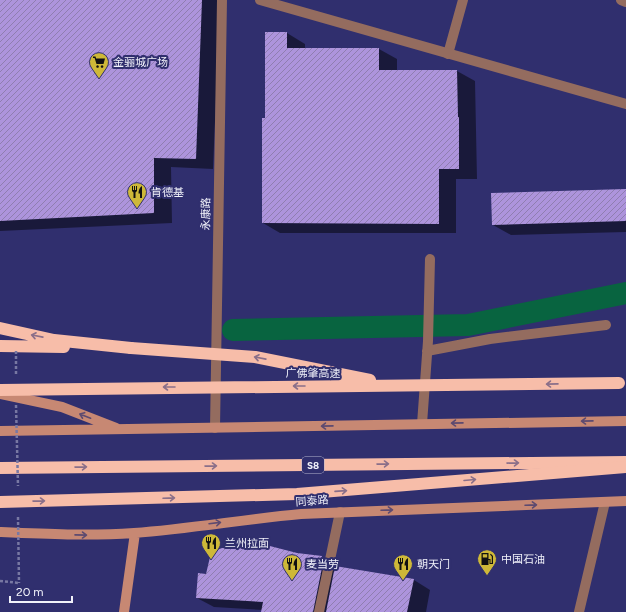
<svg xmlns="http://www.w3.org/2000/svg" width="626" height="612" font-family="Figtree,'Noto Sans SC',sans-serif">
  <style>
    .shadow { fill: #0007 }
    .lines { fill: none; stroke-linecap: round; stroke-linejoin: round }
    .canal { stroke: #086440; stroke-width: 22 }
    .building { fill: url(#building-hatch) }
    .path { stroke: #7878a3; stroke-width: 2.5; stroke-dasharray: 3 2; stroke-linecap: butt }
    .lane { stroke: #946c5f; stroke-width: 10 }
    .street { stroke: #946c5f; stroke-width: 10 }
    .secondary { stroke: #c78873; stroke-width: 10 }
    .highway { stroke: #f7bda9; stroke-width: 12 }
    .path-bridge { stroke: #7878a3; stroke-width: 2.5; stroke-dasharray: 3 2; stroke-linecap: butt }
    .highway-bridge { stroke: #f7bda9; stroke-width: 12 }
    .oneway { stroke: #8a6f89 }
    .oneway2 { stroke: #5d4a70 }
    .labels { text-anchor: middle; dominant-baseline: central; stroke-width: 4; stroke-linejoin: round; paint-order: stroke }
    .shield { fill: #302f6e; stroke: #b7b8d0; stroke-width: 1 }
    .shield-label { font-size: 10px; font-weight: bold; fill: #f1f2fa }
    .poi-label { font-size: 11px; fill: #f1f2fa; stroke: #302f6e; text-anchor: start }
    .street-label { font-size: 11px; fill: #f1f2fa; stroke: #302f6e }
  </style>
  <defs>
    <pattern id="building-hatch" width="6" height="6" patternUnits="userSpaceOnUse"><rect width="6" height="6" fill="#ad94dc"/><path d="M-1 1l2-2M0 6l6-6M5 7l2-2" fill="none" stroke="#8f7eb0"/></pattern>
  </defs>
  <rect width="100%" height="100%" fill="#302f6e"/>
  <path class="shadow" d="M0,0H220L213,169L171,167L172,223L0,231Z
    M266,33H287L305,44V49H379L397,59V71H457L475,81L477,179H456V233H280L263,223L266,119Z
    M626,190V232L511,235L493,225Z
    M297,554L321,557L338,567L414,580L430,590L426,612H262L263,610L214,607L197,598L207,575Z"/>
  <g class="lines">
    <path class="canal" d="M233,330L468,325L626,293"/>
  </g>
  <path class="building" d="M0,0H202L196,159L154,158V213L0,221Z
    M265,32H287V48H379V70H457L458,117H459V169H439V224L262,223V118H265Z
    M626,189V221L492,225L491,193Z
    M239,544L266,545L297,553L322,556L320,563H323L313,612H261L263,602L196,598L198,573L206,574L210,557L212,552L222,548H238Z
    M335,566L414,579L407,612H326Z"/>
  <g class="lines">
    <path class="path" d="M0,581L19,583"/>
    <path class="lane" d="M621,0L626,2
      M448,54L463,0
      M427,351L490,339L606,325
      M422,424L428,341L430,259
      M319,612L340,512
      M579,612L605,502"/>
    <path class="street" d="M260,0L626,104
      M215,428L222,0"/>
    <path class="secondary" d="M0,394L62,407L116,428
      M0,431L626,421
      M0,532C45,534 89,536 134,533C190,529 245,519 301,514L626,501
      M124,612L135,533"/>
    <path class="highway" d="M0,328L54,340L131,348
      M0,346L64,347
      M0,468L626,462"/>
    <path class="path-bridge" d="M16,351V374
      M16,405L18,486
      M18,517L19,583"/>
    <path class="highway-bridge" d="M131,348L255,357L370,380
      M0,390L619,383
      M0,502L297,494L626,467"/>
  </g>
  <defs><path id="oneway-shaft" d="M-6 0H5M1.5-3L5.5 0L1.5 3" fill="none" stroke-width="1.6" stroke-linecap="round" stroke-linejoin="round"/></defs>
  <g class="oneway">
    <use href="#oneway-shaft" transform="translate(37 336) rotate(-169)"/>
    <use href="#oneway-shaft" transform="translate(260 358) rotate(-169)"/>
    <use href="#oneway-shaft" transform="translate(552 384) rotate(179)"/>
    <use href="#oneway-shaft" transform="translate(299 386) rotate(180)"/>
    <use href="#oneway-shaft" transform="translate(169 387) rotate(180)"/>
    <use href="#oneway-shaft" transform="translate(513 463) rotate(-1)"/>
    <use href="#oneway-shaft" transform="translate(383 464) rotate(-1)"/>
    <use href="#oneway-shaft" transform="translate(211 466) rotate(-1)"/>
    <use href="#oneway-shaft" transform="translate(81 467) rotate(-1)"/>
    <use href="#oneway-shaft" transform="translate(470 480) rotate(-5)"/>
    <use href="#oneway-shaft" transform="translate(341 491) rotate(-4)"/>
    <use href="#oneway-shaft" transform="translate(169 498) rotate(-2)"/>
    <use href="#oneway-shaft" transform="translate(39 501) rotate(-1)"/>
  </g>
  <g class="oneway2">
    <use href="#oneway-shaft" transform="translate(85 416) rotate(-159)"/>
    <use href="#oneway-shaft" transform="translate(587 421) rotate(179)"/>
    <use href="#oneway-shaft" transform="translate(457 423) rotate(179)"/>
    <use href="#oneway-shaft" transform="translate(327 426) rotate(179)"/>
    <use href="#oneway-shaft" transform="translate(531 505) rotate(-2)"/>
    <use href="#oneway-shaft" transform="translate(387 510) rotate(-2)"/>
    <use href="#oneway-shaft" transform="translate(215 523) rotate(-7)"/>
    <use href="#oneway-shaft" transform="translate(81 535) rotate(1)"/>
  </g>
  <defs>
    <symbol id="supermarket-pin" viewBox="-11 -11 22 30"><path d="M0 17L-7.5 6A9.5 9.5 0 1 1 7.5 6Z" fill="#ceb838" stroke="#302f6e"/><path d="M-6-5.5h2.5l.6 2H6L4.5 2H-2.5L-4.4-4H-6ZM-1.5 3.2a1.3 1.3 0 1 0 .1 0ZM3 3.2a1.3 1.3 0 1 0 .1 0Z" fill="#111"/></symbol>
    <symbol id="restaurant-pin" viewBox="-11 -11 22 30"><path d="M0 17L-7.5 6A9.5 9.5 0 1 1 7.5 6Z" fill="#ceb838" stroke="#302f6e"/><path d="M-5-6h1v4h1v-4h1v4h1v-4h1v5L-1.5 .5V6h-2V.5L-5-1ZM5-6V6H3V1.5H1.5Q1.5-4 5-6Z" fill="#111"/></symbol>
    <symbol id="fuel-pin" viewBox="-11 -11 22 30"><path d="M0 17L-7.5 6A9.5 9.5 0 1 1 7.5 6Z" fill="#ceb838" stroke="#302f6e"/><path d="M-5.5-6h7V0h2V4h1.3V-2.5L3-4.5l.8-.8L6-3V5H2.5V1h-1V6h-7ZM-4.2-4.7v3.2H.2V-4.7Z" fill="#111"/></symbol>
  </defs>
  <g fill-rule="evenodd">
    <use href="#supermarket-pin" x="88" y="51" width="22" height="30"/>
    <use href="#restaurant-pin" x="126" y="181" width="22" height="30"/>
    <use href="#restaurant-pin" x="200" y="532" width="22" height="30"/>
    <use href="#fuel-pin" x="476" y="548" width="22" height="30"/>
    <use href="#restaurant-pin" x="281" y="553" width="22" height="30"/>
    <use href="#restaurant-pin" x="392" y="553" width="22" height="30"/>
  </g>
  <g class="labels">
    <rect class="shield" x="302" y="457" width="22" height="16" rx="3"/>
    <g class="shield-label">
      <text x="313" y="465">S8</text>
    </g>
    <g class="poi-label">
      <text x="113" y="62">金骊城广场</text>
      <text x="151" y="192">肯德基</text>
      <text x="225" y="543">兰州拉面</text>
      <text x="501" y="559">中国石油</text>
      <text x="306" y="564">麦当劳</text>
      <text x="417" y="564">朝天门</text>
    </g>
    <g class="street-label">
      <text transform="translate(206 214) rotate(-89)">永康路</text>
      <text x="313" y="373">广佛肇高速</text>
      <text transform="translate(312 501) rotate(-4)">同泰路</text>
    </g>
  </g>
  <path d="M10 596v6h62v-6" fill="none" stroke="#f1f2fa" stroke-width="2"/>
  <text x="16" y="596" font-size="12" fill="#f1f2fa" stroke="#302f6e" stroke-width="3" paint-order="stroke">20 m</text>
</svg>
